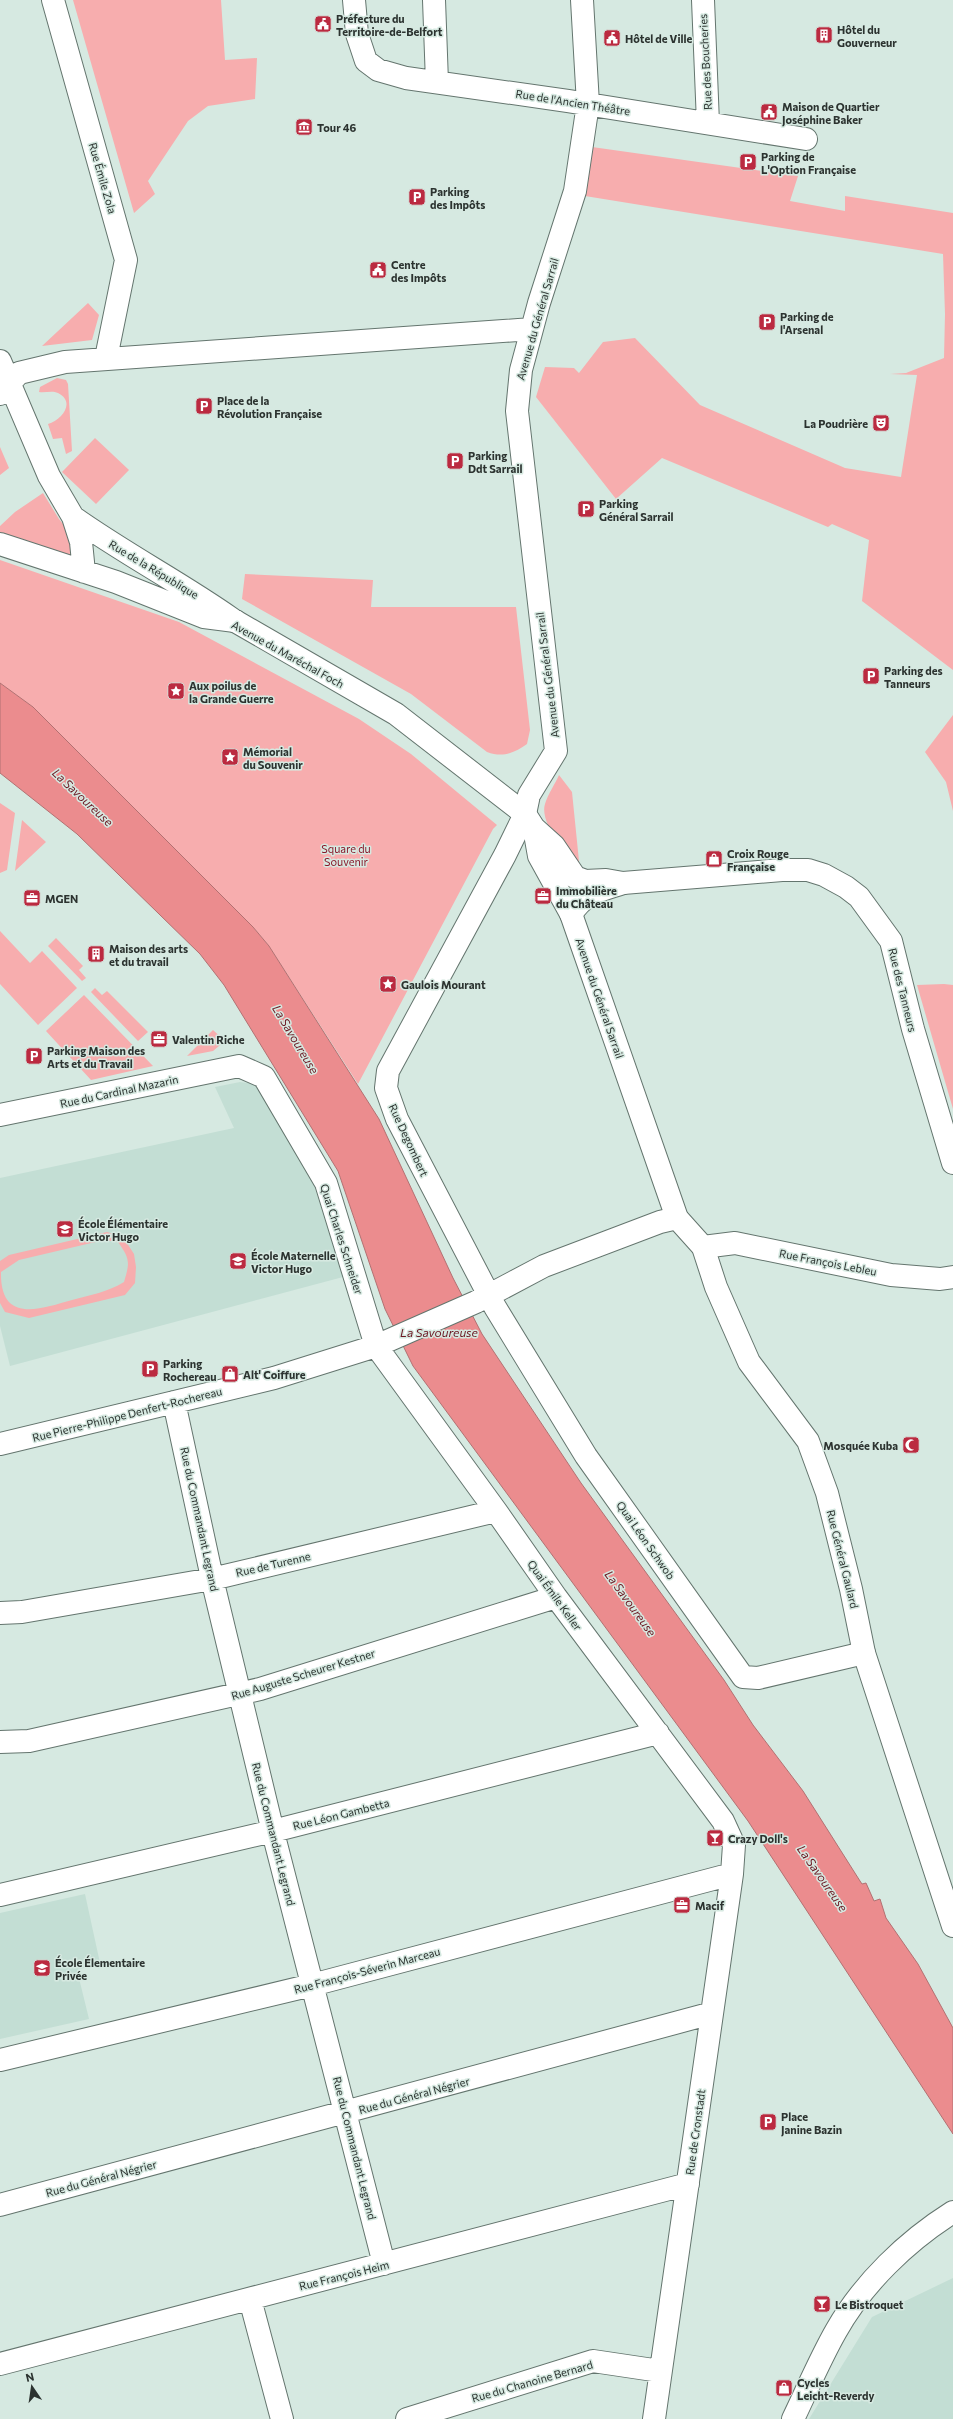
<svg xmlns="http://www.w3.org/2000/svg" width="953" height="2419" font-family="Commissioner,sans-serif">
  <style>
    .built { fill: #c3ded4 }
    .green { fill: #f7adae; fill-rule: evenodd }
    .water { fill: #eb8c8e; stroke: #b27172 }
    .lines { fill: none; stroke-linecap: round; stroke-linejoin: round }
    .minor-casing { stroke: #64756e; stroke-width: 24 }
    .major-casing { stroke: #64756e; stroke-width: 24 }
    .minor { stroke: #fff; stroke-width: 22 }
    .major { stroke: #fff; stroke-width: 22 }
    .labels { text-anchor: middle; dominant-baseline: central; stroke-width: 3; stroke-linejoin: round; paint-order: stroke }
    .poi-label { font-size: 11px; font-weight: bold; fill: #2c3330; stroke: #d6e9e1; text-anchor: start }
    .street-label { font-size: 11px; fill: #2c3330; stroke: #d6e9e1 }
    .park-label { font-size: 11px; fill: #89192b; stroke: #d6e9e1 }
    .water-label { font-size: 12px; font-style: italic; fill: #6c1823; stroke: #d6e9e1 }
  </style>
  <rect width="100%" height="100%" fill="#d6e9e1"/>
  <path class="built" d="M240,1082L255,1084L313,1182L343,1277L10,1366L0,1326V1178L234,1128L215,1087Z
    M85,1894L100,1963L77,1970L89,2019L0,2039V1913Z
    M953,2278V2419H809L872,2317Z"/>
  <path class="green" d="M73,0H221L225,60L257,58L255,99L208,106L188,121L148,181L155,194L134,213Z
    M592,147L798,176L790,201L845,211V196L953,213V670L862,601L869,540L832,524L828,527L662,458L616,499L536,397L545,367L574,368L579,373L603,342L635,338L700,405L845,468L901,477L917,375L890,374L906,373L944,358L945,314L943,254L585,196Z
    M88,303L99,315L92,340L42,346Z
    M57,378L66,380L68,384L72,451L66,454L62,438L53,439L48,424C62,420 76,402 58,393C52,390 46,393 39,392L40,387Z
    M95,438L129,470L96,504L62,472Z
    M0,447L9,468L0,475Z
    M43,493L59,519L71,534L72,556L0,533V526L15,512Z
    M0,560L179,622L359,719L411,754L497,825L493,829L358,1084L269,946L253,927L33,707L0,683Z
    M245,574L373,580L371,607H516L530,730L527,744C514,753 503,758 487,752L411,694L242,599Z
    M953,715V811L946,782L925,752Z
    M559,775L572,792L580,871C567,859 539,822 545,804C548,794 555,784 559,775Z
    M0,803L15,813L7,870L0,873Z
    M22,820L46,842L15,871Z
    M0,931L30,963L42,951L77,988L38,1025L0,984Z
    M56,938L83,966L79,970L86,978L82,981L48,946Z
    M944,984L953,985V1109L917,985Z
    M95,988L102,995L107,991L148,1032L138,1041L91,992Z
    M84,995L153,1066L91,1080L46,1031Z
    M213,1030L225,1041L213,1051L187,1056Z
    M107,1232L123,1237L134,1254L136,1267L135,1283L125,1295L29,1318L5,1312L0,1303V1261L9,1255ZM104,1240L118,1242C130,1259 130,1262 124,1282C108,1292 90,1295 72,1300C40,1309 0,1324 1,1272L19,1260Z"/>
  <path class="water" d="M0,683L33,707L253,927L269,946L379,1119L453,1278L482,1334L581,1483L724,1680L753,1725L803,1791L860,1881L862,1884L866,1883L874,1901L880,1899L886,1918L918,1964L953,2028V2134L748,1821L413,1366L385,1309L338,1171L224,985L200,954L77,834L0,773Z"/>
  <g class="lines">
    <defs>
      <path id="minor" d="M53,0L126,260L106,358
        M354,0L357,34L366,61L378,70L406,78L568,101L806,139
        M434,0L437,82
        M582,0L588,104L575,191L539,303L521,370L517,411L556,751L529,795L525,814L505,855L388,1071L386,1088L397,1119L495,1307L586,1456L743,1677L758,1678L864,1653
        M703,0L708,123
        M0,361L49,476L73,517L81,542L84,572
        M0,394L19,373L65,362L532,329
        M73,517C125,554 181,583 232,619
        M0,544L116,582L204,617L235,621
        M571,914C586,892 599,891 623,883
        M0,1115L239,1066L264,1077L326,1183L376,1346L496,1511L556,1597L723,1821L734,1845L732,1874L654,2419
        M703,1247L735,1243L891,1275L940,1279L953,1277
        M174,1402L214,1587L275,1840L384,2264
        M0,1444L274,1378L376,1346L476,1302L544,1266L660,1222L677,1218
        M0,1613L22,1612L212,1579L496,1511
        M0,1742L29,1741L260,1689L556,1597
        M0,1895L273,1831L658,1733
        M0,2060L312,1985L732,1874
        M0,2205L712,2013
        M250,2299L282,2419
        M0,2364L688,2184
        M407,2419L593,2361L660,2371"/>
      <path id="major" d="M235,621L396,714L525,814L534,828L539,856L571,914L677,1218L703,1247L716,1287L749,1362L808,1441L827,1493L851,1589L864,1653L953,1926
        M534,828L554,846L575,877L585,881L606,880L623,883L782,870H808L824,875L846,887L859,897L891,941L913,1029L953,1163
        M793,2419C807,2390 820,2359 836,2331C863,2283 907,2241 953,2212"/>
    </defs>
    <use href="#minor" class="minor-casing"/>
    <use href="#major" class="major-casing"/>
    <use href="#minor" class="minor"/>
    <use href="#major" class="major"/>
  </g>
  <defs>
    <symbol id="civic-square" viewBox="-11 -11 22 22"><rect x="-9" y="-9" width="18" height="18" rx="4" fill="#bb2a40" stroke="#d6e9e1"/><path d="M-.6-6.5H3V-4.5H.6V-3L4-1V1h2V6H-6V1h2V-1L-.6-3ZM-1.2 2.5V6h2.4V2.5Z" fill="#fff"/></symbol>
    <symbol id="building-square" viewBox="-11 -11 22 22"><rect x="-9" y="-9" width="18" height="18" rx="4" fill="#bb2a40" stroke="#d6e9e1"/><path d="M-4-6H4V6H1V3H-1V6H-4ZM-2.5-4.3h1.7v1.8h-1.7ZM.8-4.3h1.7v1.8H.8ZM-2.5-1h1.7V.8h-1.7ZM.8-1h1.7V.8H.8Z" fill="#fff"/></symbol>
    <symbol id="museum-square" viewBox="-11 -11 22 22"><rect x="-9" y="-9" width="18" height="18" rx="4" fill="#bb2a40" stroke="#d6e9e1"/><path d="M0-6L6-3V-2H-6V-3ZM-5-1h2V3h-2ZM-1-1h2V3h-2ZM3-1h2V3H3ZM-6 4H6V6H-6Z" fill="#fff"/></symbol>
    <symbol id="parking-square" viewBox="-11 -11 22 22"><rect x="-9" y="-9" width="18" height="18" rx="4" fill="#bb2a40" stroke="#d6e9e1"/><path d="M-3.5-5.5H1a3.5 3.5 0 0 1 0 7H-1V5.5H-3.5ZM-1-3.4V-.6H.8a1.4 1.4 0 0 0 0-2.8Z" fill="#fff"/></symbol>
    <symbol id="theatre-square" viewBox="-11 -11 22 22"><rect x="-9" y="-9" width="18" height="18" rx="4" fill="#bb2a40" stroke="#d6e9e1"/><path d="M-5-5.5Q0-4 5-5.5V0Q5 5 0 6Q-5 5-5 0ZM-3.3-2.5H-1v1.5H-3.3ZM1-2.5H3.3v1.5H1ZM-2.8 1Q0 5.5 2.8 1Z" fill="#fff"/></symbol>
    <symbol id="sight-square" viewBox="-11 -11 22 22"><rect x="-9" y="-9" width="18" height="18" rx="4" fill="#bb2a40" stroke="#d6e9e1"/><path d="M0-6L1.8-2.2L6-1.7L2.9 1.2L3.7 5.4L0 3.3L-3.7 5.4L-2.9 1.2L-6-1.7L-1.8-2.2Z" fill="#fff"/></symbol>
    <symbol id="shop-square" viewBox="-11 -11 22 22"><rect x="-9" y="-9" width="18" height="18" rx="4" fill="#bb2a40" stroke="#d6e9e1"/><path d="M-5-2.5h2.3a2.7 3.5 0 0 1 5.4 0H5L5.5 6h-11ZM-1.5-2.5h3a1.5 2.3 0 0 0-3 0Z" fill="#fff"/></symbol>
    <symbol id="office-square" viewBox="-11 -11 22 22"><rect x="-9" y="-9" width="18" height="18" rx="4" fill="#bb2a40" stroke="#d6e9e1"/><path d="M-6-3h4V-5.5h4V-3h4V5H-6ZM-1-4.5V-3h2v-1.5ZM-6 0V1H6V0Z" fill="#fff"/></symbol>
    <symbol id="school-square" viewBox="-11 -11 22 22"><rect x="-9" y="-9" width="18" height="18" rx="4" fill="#bb2a40" stroke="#d6e9e1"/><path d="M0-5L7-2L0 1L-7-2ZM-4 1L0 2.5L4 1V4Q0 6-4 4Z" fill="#fff"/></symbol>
    <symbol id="mosque-square" viewBox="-11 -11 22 22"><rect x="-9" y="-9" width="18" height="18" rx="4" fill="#bb2a40" stroke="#d6e9e1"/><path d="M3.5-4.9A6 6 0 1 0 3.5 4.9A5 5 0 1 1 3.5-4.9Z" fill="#fff"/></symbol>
    <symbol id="bar-square" viewBox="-11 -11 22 22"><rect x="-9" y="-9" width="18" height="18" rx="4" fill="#bb2a40" stroke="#d6e9e1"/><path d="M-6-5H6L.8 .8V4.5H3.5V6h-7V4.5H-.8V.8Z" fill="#fff"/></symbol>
  </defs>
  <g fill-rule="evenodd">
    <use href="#civic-square" x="313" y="14" width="20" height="20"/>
    <use href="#building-square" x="814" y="25" width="20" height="20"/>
    <use href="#civic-square" x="602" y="28" width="20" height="20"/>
    <use href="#civic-square" x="759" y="102" width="20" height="20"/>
    <use href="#museum-square" x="294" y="117" width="20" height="20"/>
    <use href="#parking-square" x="738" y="152" width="20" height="20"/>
    <use href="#parking-square" x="407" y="187" width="20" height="20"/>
    <use href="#civic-square" x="368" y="260" width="20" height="20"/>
    <use href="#parking-square" x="757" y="312" width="20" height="20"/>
    <use href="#parking-square" x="194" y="396" width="20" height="20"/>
    <use href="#theatre-square" x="871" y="413" width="20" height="20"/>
    <use href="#parking-square" x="445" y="451" width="20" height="20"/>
    <use href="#parking-square" x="576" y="499" width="20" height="20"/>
    <use href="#parking-square" x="861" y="666" width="20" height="20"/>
    <use href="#sight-square" x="166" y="681" width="20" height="20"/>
    <use href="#sight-square" x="220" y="747" width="20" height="20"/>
    <use href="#shop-square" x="704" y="849" width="20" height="20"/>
    <use href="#office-square" x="533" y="886" width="20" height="20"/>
    <use href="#office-square" x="22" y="888" width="20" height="20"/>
    <use href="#building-square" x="86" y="944" width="20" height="20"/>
    <use href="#sight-square" x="378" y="974" width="20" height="20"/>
    <use href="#office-square" x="149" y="1029" width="20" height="20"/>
    <use href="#parking-square" x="24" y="1046" width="20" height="20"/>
    <use href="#school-square" x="55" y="1219" width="20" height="20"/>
    <use href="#school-square" x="228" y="1251" width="20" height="20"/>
    <use href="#parking-square" x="140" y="1359" width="20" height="20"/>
    <use href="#shop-square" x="220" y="1364" width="20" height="20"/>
    <use href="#mosque-square" x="901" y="1435" width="20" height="20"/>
    <use href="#bar-square" x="705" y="1828" width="20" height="20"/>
    <use href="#office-square" x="672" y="1895" width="20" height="20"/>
    <use href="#school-square" x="32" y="1958" width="20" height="20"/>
    <use href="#parking-square" x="758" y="2112" width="20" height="20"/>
    <use href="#bar-square" x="812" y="2294" width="20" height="20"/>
    <use href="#shop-square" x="774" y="2378" width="20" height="20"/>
  </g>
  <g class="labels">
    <g class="poi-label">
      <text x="336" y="18">Préfecture du<tspan x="336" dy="13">Territoire-de-Belfort</tspan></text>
      <text x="837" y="29">Hôtel du<tspan x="837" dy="13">Gouverneur</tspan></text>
      <text x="625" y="38">Hôtel de Ville</text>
      <text x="782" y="106">Maison de Quartier<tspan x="782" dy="13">Joséphine Baker</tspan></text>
      <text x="317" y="127">Tour 46</text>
      <text x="761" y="156">Parking de<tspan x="761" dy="13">L'Option Française</tspan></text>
      <text x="430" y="191">Parking<tspan x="430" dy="13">des Impôts</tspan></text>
      <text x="391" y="264">Centre<tspan x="391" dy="13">des Impôts</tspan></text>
      <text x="780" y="316">Parking de<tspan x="780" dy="13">l'Arsenal</tspan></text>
      <text x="217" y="400">Place de la<tspan x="217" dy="13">Révolution Française</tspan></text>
      <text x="868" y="423" text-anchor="end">La Poudrière</text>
      <text x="468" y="455">Parking<tspan x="468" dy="13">Ddt Sarrail</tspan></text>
      <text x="599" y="503">Parking<tspan x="599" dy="13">Général Sarrail</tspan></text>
      <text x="884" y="670">Parking des<tspan x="884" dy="13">Tanneurs</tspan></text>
      <text x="189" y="685">Aux poilus de<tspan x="189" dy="13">la Grande Guerre</tspan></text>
      <text x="243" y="751">Mémorial<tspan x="243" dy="13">du Souvenir</tspan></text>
      <text x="727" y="853">Croix Rouge<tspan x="727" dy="13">Française</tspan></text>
      <text x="556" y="890">Immobilière<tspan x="556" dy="13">du Château</tspan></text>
      <text x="45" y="898">MGEN</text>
      <text x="109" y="948">Maison des arts<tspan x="109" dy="13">et du travail</tspan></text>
      <text x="401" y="984">Gaulois Mourant</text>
      <text x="172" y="1039">Valentin Riche</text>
      <text x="47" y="1050">Parking Maison des<tspan x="47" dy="13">Arts et du Travail</tspan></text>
      <text x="78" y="1223">École Élémentaire<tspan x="78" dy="13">Victor Hugo</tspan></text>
      <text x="251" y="1255">École Maternelle<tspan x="251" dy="13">Victor Hugo</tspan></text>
      <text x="163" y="1363">Parking<tspan x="163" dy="13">Rochereau</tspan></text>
      <text x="243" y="1374">Alt' Coiffure</text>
      <text x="898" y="1445" text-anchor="end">Mosquée Kuba</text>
      <text x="728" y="1838">Crazy Doll's</text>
      <text x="695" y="1905">Macif</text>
      <text x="55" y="1962">École Élementaire<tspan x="55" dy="13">Privée</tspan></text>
      <text x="781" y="2116">Place<tspan x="781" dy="13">Janine Bazin</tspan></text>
      <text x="835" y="2304">Le Bistroquet</text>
      <text x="797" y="2382">Cycles<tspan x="797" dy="13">Leicht-Reverdy</tspan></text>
    </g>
    <g class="street-label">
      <text transform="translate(705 62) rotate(-93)">Rue des Boucheries</text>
      <text transform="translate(573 102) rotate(9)">Rue de l'Ancien Théâtre</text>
      <text transform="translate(103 178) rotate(74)">Rue Émile Zola</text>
      <text transform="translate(537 319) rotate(-74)">Avenue du Général Sarrail</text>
      <text transform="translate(154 569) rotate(31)">Rue de la République</text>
      <text transform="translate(288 654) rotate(29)">Avenue du Maréchal Foch</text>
      <text transform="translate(547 675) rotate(-97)">Avenue du Général Sarrail</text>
      <text transform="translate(903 990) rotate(76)">Rue des Tanneurs</text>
      <text transform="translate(600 998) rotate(71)">Avenue du Général Sarrail</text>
      <text transform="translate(119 1091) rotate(-12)">Rue du Cardinal Mazarin</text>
      <text transform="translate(409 1140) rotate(65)">Rue Degombert</text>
      <text transform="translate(342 1239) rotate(72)">Quai Charles Schneider</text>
      <text transform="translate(828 1262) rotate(11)">Rue François Lebleu</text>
      <text transform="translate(127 1414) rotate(-14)">Rue Pierre-Philippe Denfert-Rochereau</text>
      <text transform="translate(200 1519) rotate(78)">Rue du Commandant Legrand</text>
      <text transform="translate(646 1540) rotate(55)">Quai Léon Schwob</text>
      <text transform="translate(843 1559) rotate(76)">Rue Général Gaulard</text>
      <text transform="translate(273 1564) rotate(-13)">Rue de Turenne</text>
      <text transform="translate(555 1595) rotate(54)">Quai Émile Keller</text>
      <text transform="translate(303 1674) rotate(-17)">Rue Auguste Scheurer Kestner</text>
      <text transform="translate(341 1814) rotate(-14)">Rue Léon Gambetta</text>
      <text transform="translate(274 1834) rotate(76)">Rue du Commandant Legrand</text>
      <text transform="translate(367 1970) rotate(-15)">Rue François-Séverin Marceau</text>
      <text transform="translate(414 2095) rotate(-15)">Rue du Général Négrier</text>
      <text transform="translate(695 2132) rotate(-82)">Rue de Cronstadt</text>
      <text transform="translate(355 2148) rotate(76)">Rue du Commandant Legrand</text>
      <text transform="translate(101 2178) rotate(-15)">Rue du Général Négrier</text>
      <text transform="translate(344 2275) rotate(-14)">Rue François Heim</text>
      <text transform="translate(532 2381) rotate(-16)">Rue du Chanoine Bernard</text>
    </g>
    <g class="park-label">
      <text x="346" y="848">Square du<tspan x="346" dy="13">Souvenir</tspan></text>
    </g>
    <g class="water-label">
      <text transform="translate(83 797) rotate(43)">La Savoureuse</text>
      <text transform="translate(296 1039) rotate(59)">La Savoureuse</text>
      <text x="439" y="1332">La Savoureuse</text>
      <text transform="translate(631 1603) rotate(54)">La Savoureuse</text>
      <text transform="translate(823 1878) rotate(55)">La Savoureuse</text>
    </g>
  </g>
  <g transform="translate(32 2387) rotate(347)" stroke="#d6e9e1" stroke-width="3" paint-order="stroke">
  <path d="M0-3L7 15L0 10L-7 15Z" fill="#2c3330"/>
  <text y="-6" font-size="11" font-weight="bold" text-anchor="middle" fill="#2c3330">N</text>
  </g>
</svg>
